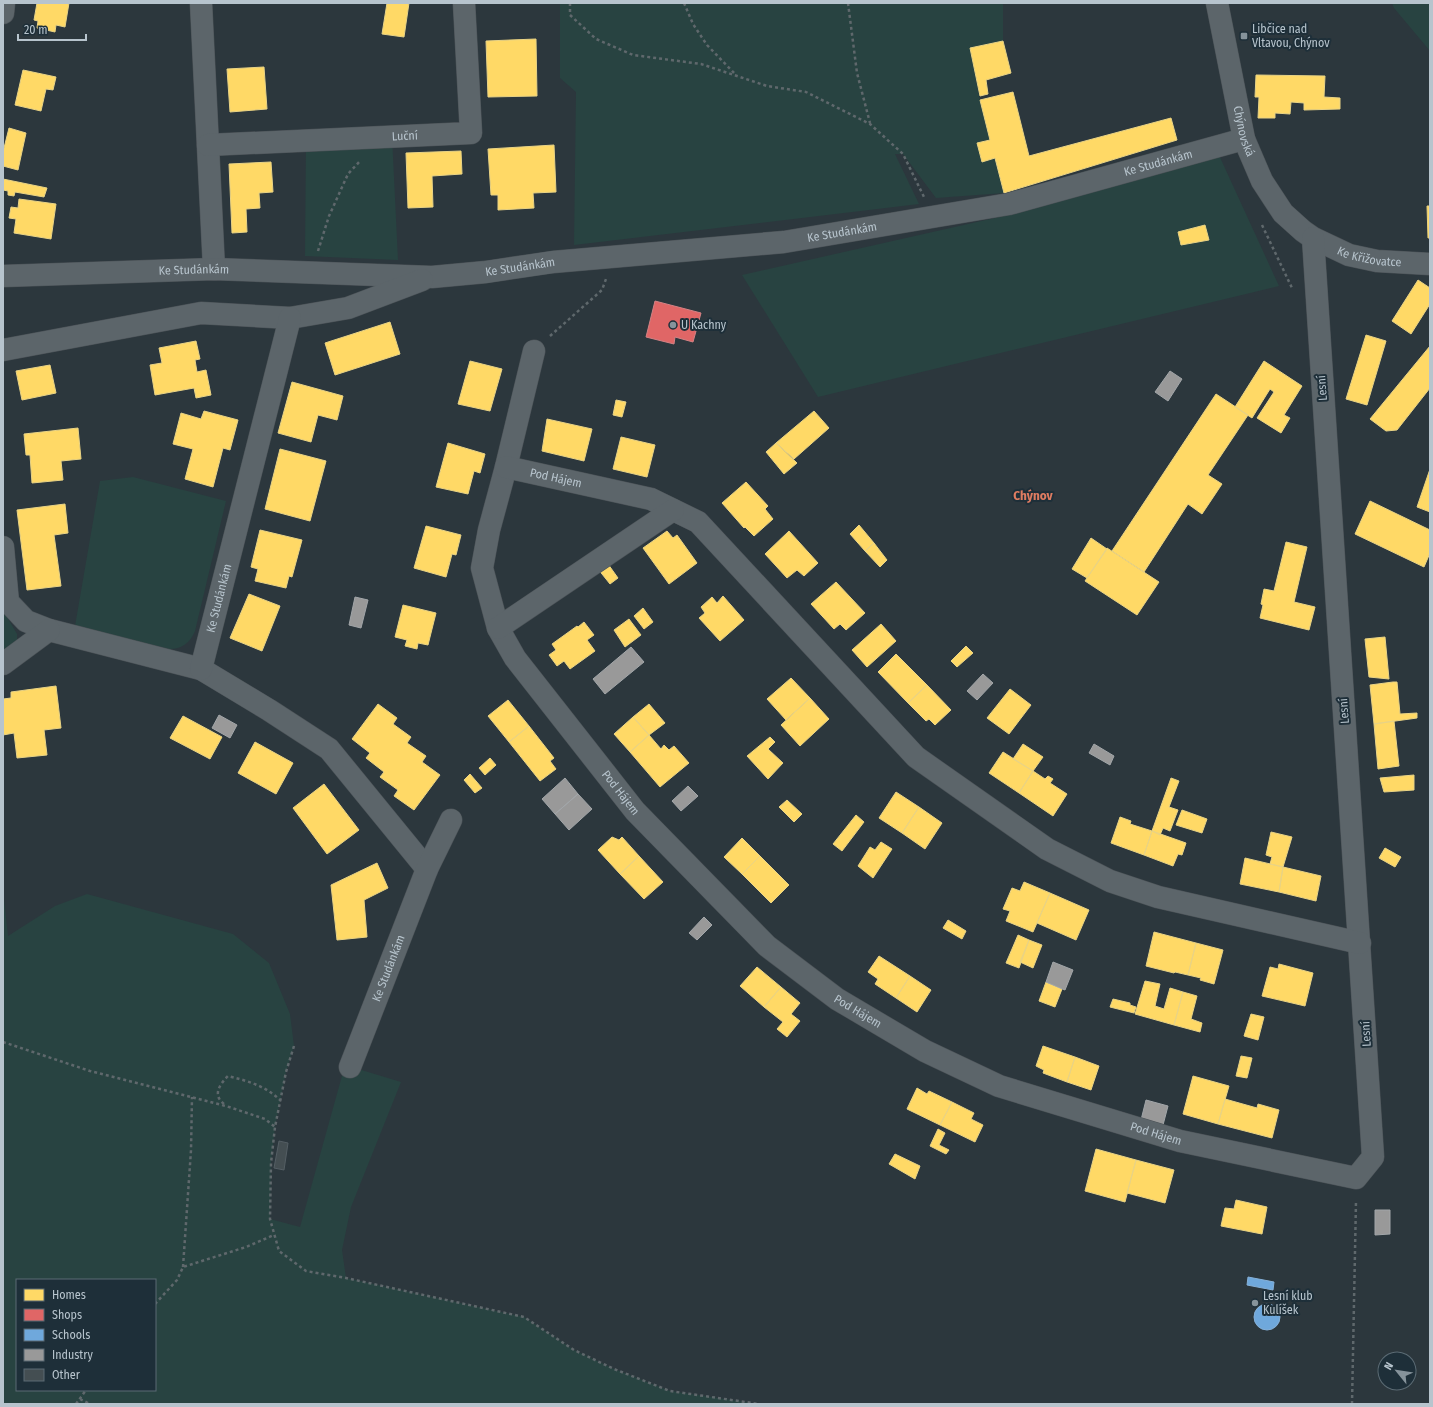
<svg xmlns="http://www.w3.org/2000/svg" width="1433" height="1407" font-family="'Fira Sans Condensed',sans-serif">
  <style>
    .green { fill: #284341; fill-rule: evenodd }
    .homes { fill: #ffd966; stroke: #e9d385 }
    .shops { fill: #e06666; stroke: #d48285 }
    .schools { fill: #6fa8dc; stroke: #85b0d8 }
    .industry { fill: #999; stroke: #a2a6a9 }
    .building { fill: #444e52; stroke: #545e64 }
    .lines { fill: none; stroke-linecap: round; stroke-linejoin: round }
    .minor-casing { stroke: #4b5257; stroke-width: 23 }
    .path { stroke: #5f686c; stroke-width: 2.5; stroke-dasharray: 3 3; stroke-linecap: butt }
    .minor { stroke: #5c656a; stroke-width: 22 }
    .poi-dot { fill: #86939b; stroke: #1e2f39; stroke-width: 1.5 }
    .labels { text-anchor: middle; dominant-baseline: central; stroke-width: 4; stroke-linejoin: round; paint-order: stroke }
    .poi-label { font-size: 12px; fill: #b7c4cd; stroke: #1e2f39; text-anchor: start }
    .street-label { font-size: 12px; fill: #b7c4cd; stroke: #1e2f39 }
    .neighbourhood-label { font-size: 13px; font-weight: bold; fill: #de7c61; stroke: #1e2f39 }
  </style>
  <rect width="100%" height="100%" fill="#2c373d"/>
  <path class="green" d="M560,3H1003V41L970,48L980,100L990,140L982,162L995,158L1004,193L936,198L903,154H895L919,204L574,245L576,92L560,78Z
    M1392,3H1430V51L1394,8Z
    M392,136L398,260L305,256L306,140Z
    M1218,153L1279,286L818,397L742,275L1008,215Z
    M133,477L226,501L195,631C190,643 182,649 169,649L75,626L100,481Z
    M3,610L17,634V642L3,656Z
    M3,890L8,936L55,906L87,894L233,934L269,963L290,1014L294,1046L286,1072L275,1127L271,1163L270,1219L300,1227L345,1065L401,1082L351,1207L342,1250L346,1278L524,1317L574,1350L614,1369L670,1391L759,1404H3ZM17,1280H155V1390H17Z"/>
  <path class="homes" d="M37,3H69L65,27L56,25L55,32L37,28L38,21L34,20Z
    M387,3H409L404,37L382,34Z
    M536,39L537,96L488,97L486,41Z
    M1003,41L1011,73L986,80L988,94L980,96L970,48Z
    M264,67L267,109L230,112L227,69Z
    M23,70L56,77L53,90L46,89L41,111L15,105Z
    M1256,75L1325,76L1324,97L1340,98V109L1304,110V103L1291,102L1290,114L1275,113V118H1258L1259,97H1255Z
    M1013,92L1029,156L1171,118L1177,140L1004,193L995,158L982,162L977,143L990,140L980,100Z
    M9,128L26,133L18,170L3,166V152Z
    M554,145L556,192L533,193L534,208L498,210V195H491L488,149Z
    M461,151L462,174L432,176L433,207L408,208L406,153Z
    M271,162L273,192L259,193L260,208L246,209L247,232L232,233L229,164Z
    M3,179L47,188L44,197L15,192L14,196L8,195V191L3,190Z
    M19,199L56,204L51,239L14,233L16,219L9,218L11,207L18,208Z
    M1427,206H1430V238H1428Z
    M1205,225L1209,240L1181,245L1178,232Z
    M1418,280L1430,288V304L1411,334L1392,321Z
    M390,322L400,354L335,375L325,343Z
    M1366,335L1386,341L1367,405L1346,399Z
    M196,341L200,359L195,360L197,372L206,370L211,395L196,398L194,388L155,395L150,365L162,363L159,348Z
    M1430,346V388L1397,430L1386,431L1370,419Z
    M470,361L502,369L490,411L458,404Z
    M1264,361L1302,386L1284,415L1290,418L1281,433L1257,418L1274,392L1270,389L1252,418L1235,407Z
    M50,365L56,393L22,400L16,371Z
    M292,382L343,396L337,420L318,415L311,442L278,433Z
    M1216,394L1248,415L1208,475L1222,484L1202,514L1188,504L1144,572L1112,551Z
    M616,400L626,402L622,417L613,415Z
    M204,411L238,420L230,450L223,448L213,487L185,479L193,449L173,444L181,413L201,419Z
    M814,411L829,428L794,459L776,443Z
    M547,419L592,429L584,461L542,451Z
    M78,428L81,459L61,461L63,480L32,483L30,455H26L24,434Z
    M621,437L655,445L647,477L613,469Z
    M448,443L485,454L480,473L474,471L468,494L436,487Z
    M776,443L797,463L784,474L766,452Z
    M280,449L326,461L310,521L265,509Z
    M1430,469V512L1417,507Z
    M746,482L768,506L765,509L773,519L754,536L745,527L744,528L722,503Z
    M1370,501L1430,530V553L1424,567L1355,534Z
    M65,504L68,533L54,535L61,586L27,590L17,510Z
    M859,525L874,543L865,551L850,534Z
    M426,526L461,535L456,555L452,554L446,577L414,568Z
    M260,530L302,540L292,577L289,576L286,588L255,581L258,569L251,567Z
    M667,531L673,538L677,535L697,563L669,584L643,548Z
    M789,531L818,563L804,576L797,570L787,578L765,554Z
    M1091,538L1107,549L1087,578L1072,569Z
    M1286,542L1307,547L1294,602L1315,607L1309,630L1260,618L1263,605L1261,604L1264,589L1274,591Z
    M874,543L887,560L880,567L865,551Z
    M1107,548L1159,582L1137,615L1085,581Z
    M608,564L618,578L610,584L598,569Z
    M836,582L865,613L846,630L840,624L834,629L811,604Z
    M249,594L280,606L262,651L230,638Z
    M723,596L744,620L720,641L699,618L705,613L701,607L712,597L717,603Z
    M403,605L436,613L428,645L418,643L417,649L405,646L407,640L395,637Z
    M643,608L653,622L644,629L634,616Z
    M629,619L641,635L625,647L614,630Z
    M584,622L594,635L587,640L595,651L570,669L564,661L557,666L549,655L556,650L552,644L577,626L578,627Z
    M881,624L896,641L867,667L852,650Z
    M1385,637L1389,679L1369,677L1365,639Z
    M966,646L973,653L957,667L951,661Z
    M896,654L927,685L908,703L878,672Z
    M791,678L810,698L786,720L767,699Z
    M1393,682H1397L1400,714L1417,713V718L1374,724L1370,685Z
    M927,685L951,710L935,725L929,719L926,721L908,703Z
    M56,686L61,728L44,730L47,755L17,758L14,733L3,735V699L11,698V692Z
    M1010,689L1031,705L1009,734L987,718Z
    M810,698L829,719L800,746L781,725Z
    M508,700L529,726L509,742L488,716Z
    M378,704L397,718L393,724L411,737L407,743L426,756L422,762L440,775L414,810L394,796L398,790L380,777L384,772L366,758L370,753L352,739Z
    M649,704L665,723L649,735L633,717Z
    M183,716L222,737L210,759L170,738Z
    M633,717L649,735L630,752L614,734Z
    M1394,721L1399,766L1378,769L1374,724Z
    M529,726L554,758L550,761L556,769L540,781L509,742Z
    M649,735L661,749L664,745L669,750L674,746L689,763L660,787L630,752Z
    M770,737L775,742L768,749L783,763L768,779L747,756Z
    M255,742L293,763L276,794L238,773Z
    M1023,744L1043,757L1033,771L1013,759Z
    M1003,752L1033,771L1019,793L989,773Z
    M490,758L496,765L485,775L479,768Z
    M1033,771L1045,779L1048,776L1053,779L1050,783L1067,794L1053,816L1019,793Z
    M470,774L482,788L475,793L464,780Z
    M1414,775V790L1384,792L1380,778Z
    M1171,778L1179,781L1169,807L1178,810L1170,831L1163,828L1160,835L1152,831Z
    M324,784L359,830L327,854L293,808Z
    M896,792L919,807L902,833L879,818Z
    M787,800L802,814L794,822L779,807Z
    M919,807L942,823L925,849L902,833Z
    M1182,810L1207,819L1202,833L1176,825Z
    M856,815L864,822L842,851L833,844Z
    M1120,817L1131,821L1130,824L1152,831L1144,855L1111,843Z
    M1152,831L1186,843L1182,855L1178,854L1173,866L1144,855Z
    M1271,832L1292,837L1283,867L1270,864L1272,857L1266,855Z
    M612,837L619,840L622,837L639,856L620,874L598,850Z
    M742,838L760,856L742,874L724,857Z
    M881,842L892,849L873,878L858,866L870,847L875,850Z
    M1385,848L1401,857L1395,867L1379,858Z
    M639,856L663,882L644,899L620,874Z
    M760,856L789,885L771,903L742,874Z
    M1245,858L1283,867L1279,892L1240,884Z
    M377,863L388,888L364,900L367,937L337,940L331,885Z
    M1283,867L1321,876L1316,901L1279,892Z
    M1024,882L1050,893L1033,932L1006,921L1010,911L1003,909L1012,888L1020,891Z
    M1050,893L1089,910L1076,940L1037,923Z
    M948,920L966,931L962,939L943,928Z
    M1154,932L1196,943L1188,975L1175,972L1174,973L1146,966Z
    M1018,935L1029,940L1019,968L1006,963Z
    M1029,940L1042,945L1033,968L1020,962Z
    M1196,943L1223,950L1214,984L1200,980L1201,978L1188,975Z
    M879,956L910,976L896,998L875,984L878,979L868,972Z
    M1279,964L1313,973L1305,1006L1262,996L1270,967L1278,969Z
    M757,967L781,987L764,1007L740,986Z
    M910,976L931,990L917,1012L896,998Z
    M1145,981L1160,984L1155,1006L1164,1009L1170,988L1183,992L1174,1025L1135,1014Z
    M1046,982L1062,989L1055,1007L1039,1001Z
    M781,987L800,1003L791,1014L800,1021L787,1037L777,1029L783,1022L764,1007Z
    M1183,992L1197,996L1191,1019L1202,1023L1200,1032L1174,1025Z
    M1113,999L1130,1003V1005L1136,1007L1134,1013L1110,1007Z
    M1251,1014L1264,1017L1258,1040L1244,1036Z
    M1043,1046L1075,1057L1067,1082L1043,1073L1044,1070L1036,1066Z
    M1241,1056L1252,1058L1247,1078L1236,1076Z
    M1075,1057L1099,1066L1091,1090L1067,1082Z
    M1193,1076L1229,1086L1218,1124L1183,1114Z
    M917,1088L927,1094L929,1091L952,1102L940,1125L907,1109Z
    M1225,1099L1257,1108L1258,1104L1279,1110L1272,1138L1218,1124Z
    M952,1102L974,1113L971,1119L983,1125L975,1142L940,1125Z
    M938,1129L945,1133L939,1145L949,1150L946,1154L930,1146Z
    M1096,1149L1136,1160L1125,1202L1085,1191Z
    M895,1154L920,1166L915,1179L889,1164Z
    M1136,1160L1174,1170L1165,1203L1127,1193Z
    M1236,1200L1267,1207L1262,1234L1221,1226L1225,1208L1234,1209Z"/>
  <path class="shops" d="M655,301L701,313L693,342L675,337L674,344L646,337Z"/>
  <path class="schools" d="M1248,1277L1274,1282L1273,1290L1247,1285Z
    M1254 1317a13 13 0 1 1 26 0a13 13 0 1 1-26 0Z"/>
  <path class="industry" d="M1170,371L1182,379L1168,401L1155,392Z
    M355,597L368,600L361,628L349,625Z
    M631,647L644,662L605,694L593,679Z
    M983,674L993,683L977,700L967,691Z
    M219,715L237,725L230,738L212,728Z
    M1094,744L1114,756L1110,765L1089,753Z
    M565,778L578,794L555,814L542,799Z
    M688,786L698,796L681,811L672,801Z
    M578,794L592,809L569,830L555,814Z
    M704,917L712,925L697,940L689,933Z
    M1053,962L1073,970L1065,990L1046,982Z
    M1146,1100L1168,1106L1163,1125L1141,1120Z
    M1375,1210H1390V1234L1375,1235Z"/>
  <path class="building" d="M279,1141L288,1143L284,1170L274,1168Z"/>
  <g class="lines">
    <defs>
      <g id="minor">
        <path d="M201,3L214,269"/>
        <path id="s1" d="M1217,3L1244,139L1262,181L1283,213L1303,231L1313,238L1349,255L1377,261L1430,264"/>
        <path d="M3,13L4,3"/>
        <path id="s2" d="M208,145L471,133L464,3"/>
        <path id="s3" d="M3,276L214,269L432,277L486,272L553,262L784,242L1009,204L1244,139"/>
        <path d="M3,350L201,313L290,318L348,308L422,280"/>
        <path id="s4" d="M534,351L506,467L489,530L482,568L498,628L515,658L635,811L767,946L837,999L925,1051L999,1086L1180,1141L1356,1178L1373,1157C1355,851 1332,545 1313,238"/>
        <path id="s5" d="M506,467L651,499L698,522L916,757L1047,849L1110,881L1158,897L1360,943"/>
        <path d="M3,547L8,602L26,621L49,630L201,669L269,710L329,749L427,869"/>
        <path d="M498,628L673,510"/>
        <path d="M3,664L49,630"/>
        <path id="s6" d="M201,669L290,318"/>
        <path id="s7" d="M350,1067L427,869L451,820"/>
      </g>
    </defs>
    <use href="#minor" class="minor-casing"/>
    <path class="path" d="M570,3V15L596,39L633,55L701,64L767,86L806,92L870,124L903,154L924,197
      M684,3L693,24L707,45L736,75
      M848,3L857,73L870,123
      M1262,225L1292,288
      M318,251L329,216L348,174L360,161
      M550,336L602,290L606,279
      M3,1042L90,1071L226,1106L265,1119L275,1127
      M294,1046L286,1072L275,1127L271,1163L270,1219L279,1251L306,1271L346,1278L524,1317L574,1350L614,1369L670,1391L759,1404
      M224,1104C212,1095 220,1084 228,1076C248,1081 266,1086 281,1101
      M183,1267L191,1150L192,1097
      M155,1304L177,1280L183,1267L246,1247L274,1235
      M80,1399L90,1404
      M76,1404L86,1390
      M1352,1404L1356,1201"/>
    <use href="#minor" class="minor"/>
  </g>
  <g class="poi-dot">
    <rect x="1240" y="32" width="8" height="8" rx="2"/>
    <circle cx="673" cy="325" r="4"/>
    <circle cx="1255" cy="1303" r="4"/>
  </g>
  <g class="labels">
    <g class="poi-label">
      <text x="1252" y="29">Libčice nad<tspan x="1252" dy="14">Vltavou, Chýnov</tspan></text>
      <text x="681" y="325">U Kachny</text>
      <text x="1263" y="1296">Lesní klub<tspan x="1263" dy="14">Kulíšek</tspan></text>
    </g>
    <g class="street-label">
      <text stroke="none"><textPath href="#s1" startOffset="131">Chýnovská</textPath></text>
      <text stroke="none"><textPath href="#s2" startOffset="197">Luční</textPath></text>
      <text stroke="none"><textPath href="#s3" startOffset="1166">Ke Studánkám</textPath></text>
      <text stroke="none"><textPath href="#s3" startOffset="842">Ke Studánkám</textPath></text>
      <text stroke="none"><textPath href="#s1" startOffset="322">Ke Křižovatce</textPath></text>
      <text stroke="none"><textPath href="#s3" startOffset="518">Ke Studánkám</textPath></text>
      <text stroke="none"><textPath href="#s3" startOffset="191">Ke Studánkám</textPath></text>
      <text transform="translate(1322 388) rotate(-94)">Lesní</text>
      <text stroke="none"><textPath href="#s5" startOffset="51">Pod Hájem</textPath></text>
      <text stroke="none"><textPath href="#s6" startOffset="73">Ke Studánkám</textPath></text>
      <text transform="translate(1344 711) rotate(-94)">Lesní</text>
      <text stroke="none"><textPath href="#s4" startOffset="491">Pod Hájem</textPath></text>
      <text stroke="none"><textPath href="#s7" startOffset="106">Ke Studánkám</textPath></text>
      <text stroke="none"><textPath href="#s4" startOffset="815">Pod Hájem</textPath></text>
      <text transform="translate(1366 1034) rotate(-93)">Lesní</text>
      <text stroke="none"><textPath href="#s4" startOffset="1139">Pod Hájem</textPath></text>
    </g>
    <g class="neighbourhood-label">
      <text x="1033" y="495">Chýnov</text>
    </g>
  </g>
  <rect width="1433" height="1407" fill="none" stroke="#b7c4cd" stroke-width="8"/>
  <rect x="16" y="1279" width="140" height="112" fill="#1e2f39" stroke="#5b6b74"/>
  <rect x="24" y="1289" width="20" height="12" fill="#ffd966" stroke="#5b6b74"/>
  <text x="52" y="1299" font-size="12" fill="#b7c4cd">Homes</text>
  <rect x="24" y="1309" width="20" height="12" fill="#e06666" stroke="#5b6b74"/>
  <text x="52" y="1319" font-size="12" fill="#b7c4cd">Shops</text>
  <rect x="24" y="1329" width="20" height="12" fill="#6fa8dc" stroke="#5b6b74"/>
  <text x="52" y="1339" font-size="12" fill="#b7c4cd">Schools</text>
  <rect x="24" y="1349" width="20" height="12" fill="#999999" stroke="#5b6b74"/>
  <text x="52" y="1359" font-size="12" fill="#b7c4cd">Industry</text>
  <rect x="24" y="1369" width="20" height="12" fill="#444e52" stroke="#5b6b74"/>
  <text x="52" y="1379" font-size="12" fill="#b7c4cd">Other</text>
  <g transform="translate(1397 1371) rotate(300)"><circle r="19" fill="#1e2f39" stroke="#5b6b74"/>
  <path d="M0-3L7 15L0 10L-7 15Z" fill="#86939b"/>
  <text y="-6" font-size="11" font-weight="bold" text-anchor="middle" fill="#b7c4cd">N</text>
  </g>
  <path d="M18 34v6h68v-6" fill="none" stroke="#b7c4cd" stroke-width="2"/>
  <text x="24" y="34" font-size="12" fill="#b7c4cd" stroke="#1e2f39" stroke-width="3" paint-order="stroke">20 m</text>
</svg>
